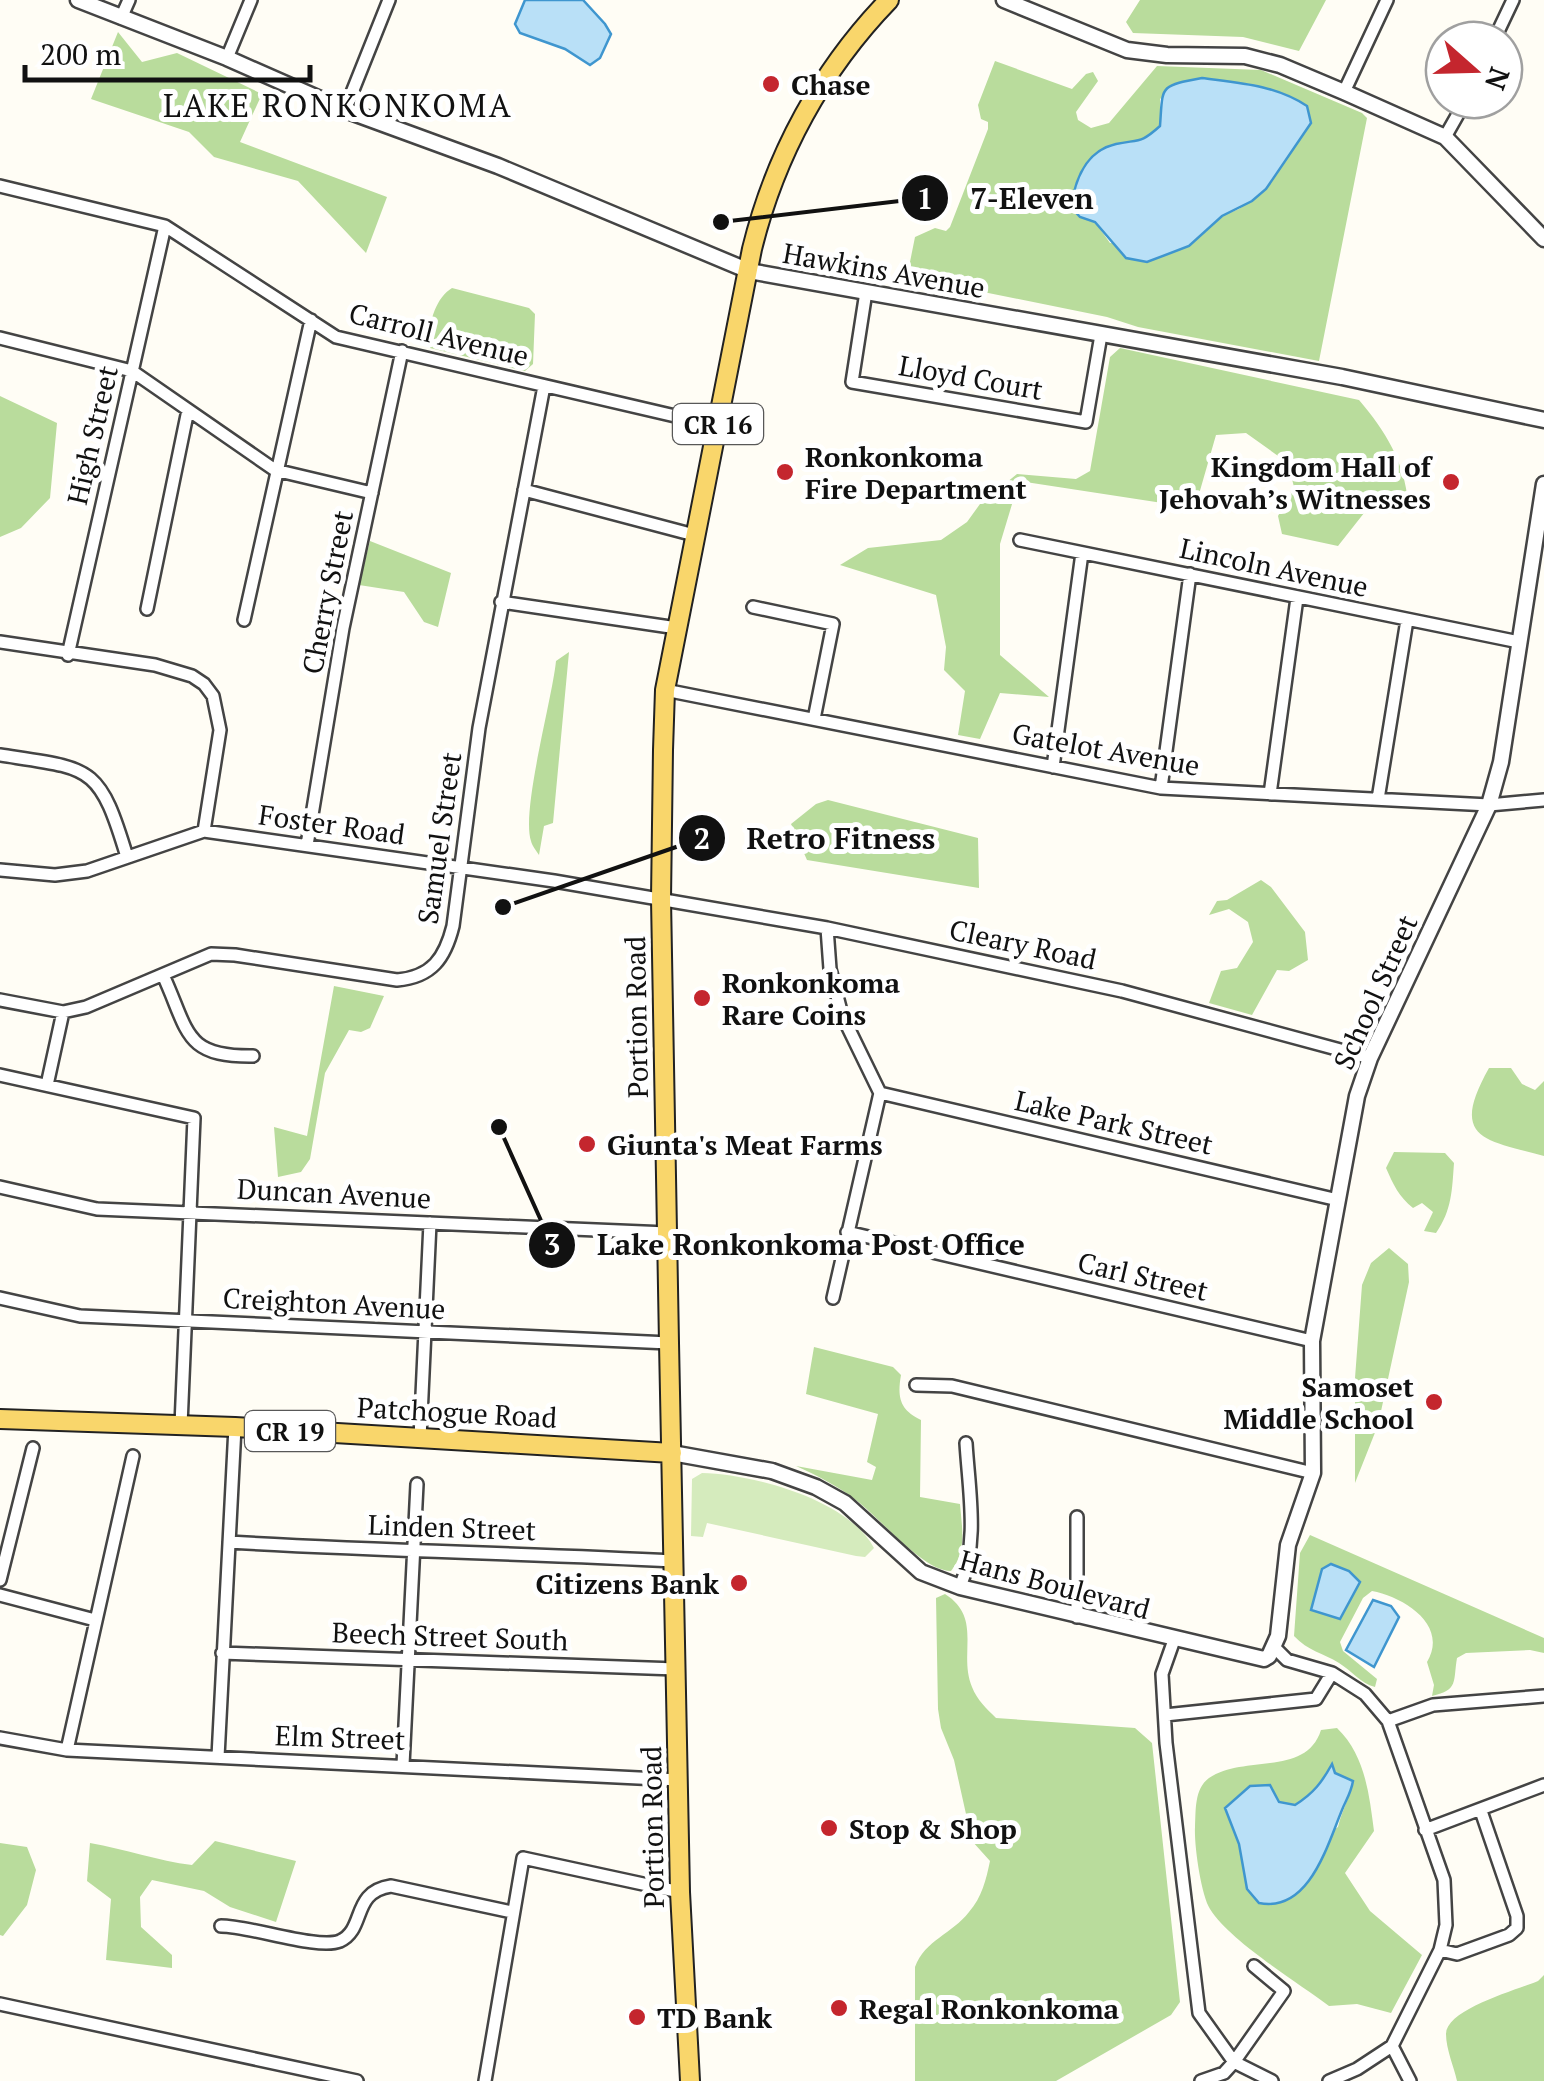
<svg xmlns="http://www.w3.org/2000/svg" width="1544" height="2081" font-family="'PT Serif',serif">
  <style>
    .green { fill: #d5ebbd }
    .forest { fill: #b9dc9c; fill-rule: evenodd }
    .water { fill: #b9e0f7; stroke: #3f96cf; stroke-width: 2.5 }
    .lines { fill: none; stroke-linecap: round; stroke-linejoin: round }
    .minor-casing { stroke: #444; stroke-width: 16 }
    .tertiary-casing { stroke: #444; stroke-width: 19 }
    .primary-casing { stroke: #222; stroke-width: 22 }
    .minor { stroke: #fff; stroke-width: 11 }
    .tertiary { stroke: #fff; stroke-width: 14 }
    .primary { stroke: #f9d66b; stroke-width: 18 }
    .poi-dot { fill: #c4262e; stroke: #fff; stroke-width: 4 }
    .labels { text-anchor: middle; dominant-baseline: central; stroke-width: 10; stroke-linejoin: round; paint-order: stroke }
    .shield { fill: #fff; stroke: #585858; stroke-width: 2.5 }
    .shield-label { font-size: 25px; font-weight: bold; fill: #111 }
    .poi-label { font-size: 28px; font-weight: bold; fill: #111; stroke: #fff; text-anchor: start }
    .street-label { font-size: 28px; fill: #111; stroke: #fff }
    .quarter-label { font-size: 32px; letter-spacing: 2.5px; fill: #111; stroke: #fff }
    .leader { fill: none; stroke: #111; stroke-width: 4 }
    .callout-dot { fill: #111; stroke: #fff; stroke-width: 4 }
    .mark-label { font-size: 30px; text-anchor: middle; font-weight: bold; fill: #fff }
    .callout-label { font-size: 30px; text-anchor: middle; font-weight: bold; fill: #111; stroke: #fff; stroke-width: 10; stroke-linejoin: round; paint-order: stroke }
  </style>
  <rect width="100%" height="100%" fill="#fffdf5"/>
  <path class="green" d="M702,1473C753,1474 849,1500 874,1548L865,1557L856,1556L707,1523L703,1537L691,1536L692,1479Z"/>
  <path class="forest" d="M1140,0H1326L1299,51L1243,37L1133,33L1126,22Z
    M118,32L142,62L177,53L262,94L240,142L387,197L366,253L298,181L214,157L189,132L91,99Z
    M995,61L1072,89L1086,74L1093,72L1098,81L1076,112L1078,120L1091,128L1109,123L1157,66L1261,70L1362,113L1367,118L1319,361L1138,327L1107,317L914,278L910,262L915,237L935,228L946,231L950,227L988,129V122L981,119L978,105ZM1202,78L1257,85L1266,189L1239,209L1222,216L1189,246L1110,243L1095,222L1116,144C1135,144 1145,139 1160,126V99L1180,82Z
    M452,288L529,308L535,314L533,364L525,371L430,348C427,328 434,299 452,288Z
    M1120,348L1359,400C1385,430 1405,463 1408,503L1368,508L1338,546L1282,534L1278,516L1294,487L1288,463L1246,433L1216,435L1195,508L1019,481L1000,544V655L1049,697L1000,693L980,739L958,735L965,691L944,670L946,647L936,595L840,565L868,548L941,540L967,522L980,504L1017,474L1076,479L1090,471L1110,357Z
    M0,396L57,423L50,498L21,528L0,537Z
    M370,541L451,573L438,627L424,622L404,592L359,585Z
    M569,652L553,823L544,826L539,855C536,850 532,846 531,841C521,811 552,700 556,661Z
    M828,800L978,838L979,888L807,860L791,824L816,804Z
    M1261,880L1271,887L1305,932L1308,960L1289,971L1277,970L1252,1015L1209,1003L1221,971L1237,968L1253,942L1248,922L1229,909L1209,915L1217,901L1227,900Z
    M334,986L384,996L370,1028L361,1032L349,1030L325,1073L310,1159L301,1172L278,1177L274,1127L307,1136Z
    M1489,1068H1511L1522,1084L1535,1090L1544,1081V1156C1484,1140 1449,1139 1489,1068Z
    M1394,1152L1445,1153L1454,1163C1452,1190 1452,1210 1436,1233L1424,1231L1433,1212L1422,1203L1413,1208C1399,1197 1393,1184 1386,1168Z
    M1389,1248L1408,1264L1409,1282L1378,1425L1355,1483V1378L1362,1285L1371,1263Z
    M814,1347L893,1367L901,1375C897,1398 900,1410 921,1420L920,1497L960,1504C962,1529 967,1551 951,1571C923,1571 881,1519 857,1501C838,1486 818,1476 796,1466L872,1480L876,1467L867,1462L878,1414L806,1394Z
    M1310,1535L1544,1638V1653L1530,1650L1466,1653L1457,1658C1453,1681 1459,1690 1432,1696L1434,1685L1427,1662C1449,1625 1404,1597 1372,1591L1363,1598L1340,1642L1343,1651L1377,1679L1375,1687C1360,1683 1352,1671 1339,1663C1323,1653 1308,1651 1294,1636L1300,1553Z
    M945,1594C983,1618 958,1654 972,1687C977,1700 987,1709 996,1718L1135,1728L1152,1743L1180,2002L1171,2015L1056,2081H915V1967C925,1940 952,1934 969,1912C982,1897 986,1880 990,1861L972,1841L954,1760L941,1728L938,1709L936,1598Z
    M1337,1728C1365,1755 1369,1793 1374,1831L1345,1873L1370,1911L1422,1955L1391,2013L1357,2004L1329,2006C1296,1981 1231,1942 1210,1909C1201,1895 1194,1845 1195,1827C1196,1811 1194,1789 1209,1778C1245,1754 1306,1777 1321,1730ZM1333,1765L1335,1773L1353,1781C1350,1798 1342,1810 1338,1827L1247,1889L1239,1844L1225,1808L1270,1785L1279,1802L1295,1806L1312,1795Z
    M215,1841L296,1861L276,1922L230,1907L204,1891L152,1880L140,1897L141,1927L172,1955V1968L106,1960L111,1899L87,1881L90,1843C125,1849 158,1861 192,1865Z
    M0,1843L27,1847L36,1870L27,1905L3,1936L0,1935Z
    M1544,1975V2081H1457C1454,2067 1446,2049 1446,2034C1446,2009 1517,1990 1538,1981Z"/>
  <path class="water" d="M525,0H583L605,24L611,34L600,58L590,65L565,49L520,33L515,24Z
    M1202,78C1240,83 1275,85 1307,106L1311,123L1266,189L1252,201L1222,216L1189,246L1147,262L1126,258L1095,222L1080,217L1071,207C1075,180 1085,151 1116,144C1140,139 1140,144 1160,126C1163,86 1158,86 1202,78Z
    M1331,1564L1349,1571L1360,1582L1340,1619L1311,1610L1322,1569Z
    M1373,1600L1391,1606L1399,1617L1374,1667L1346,1650Z
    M1332,1764L1335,1773L1353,1781C1351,1793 1346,1800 1342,1810C1327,1846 1309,1913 1259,1903L1247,1889L1239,1844L1225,1808L1250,1786L1270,1785L1279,1802L1295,1805C1314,1793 1322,1782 1332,1764Z"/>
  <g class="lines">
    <defs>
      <path id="minor" d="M121,18L129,0
        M1494,40L1513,0
        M227,58L251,0
        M1344,92L1387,0
        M345,110L389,0
        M1445,137L1466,100
        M0,186L165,226L336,337L718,426
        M866,292L852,382L1086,422L1101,335
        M0,338L132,371L275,470L372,493
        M524,490L698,536
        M1020,540L1519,642
        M501,602L677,628
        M753,607L833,624L814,719
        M147,609L188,410
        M244,620L311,320
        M0,642L155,665L192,676L204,684L213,696L220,730L204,831
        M68,655L165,226
        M665,690L1161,788L1489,805L1544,800
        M0,755C92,769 99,764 127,857
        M1053,767L1082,553
        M1161,788L1190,574
        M1270,794L1297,598
        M1378,799L1407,620
        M307,845L343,628L402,351
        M0,870L55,875L87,871L204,831L554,881L827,928L1122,991L1370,1058
        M827,928L830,969L842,1015L880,1093L833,1298
        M163,975C189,1031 183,1057 253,1056
        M0,1000L63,1012L86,1007L211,954L235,955L397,980C432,977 445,958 453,926L479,728L544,386
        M0,1075L194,1118L181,1425
        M47,1085L63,1012
        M880,1093L1338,1200
        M0,1187L97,1209L667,1233
        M847,1232L1312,1341
        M0,1298L80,1316L669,1343
        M916,1385L952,1386L1313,1473
        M420,1438L430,1223
        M229,1542C377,1551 526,1553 674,1561
        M0,1580L33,1448
        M960,1587C979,1542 969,1492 966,1443
        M0,1595L95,1620
        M1077,1617V1517
        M1174,1640L1162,1674L1166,1743L1199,2013L1234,2062L1272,2081
        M1274,1647L1287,1660L1332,1673L1365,1694L1388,1721L1444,1880L1446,1925L1440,1950L1392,2046L1357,2069L1329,2081
        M222,1653L676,1669
        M1165,1715L1316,1699L1332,1673
        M1388,1721L1433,1705L1544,1696
        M0,1738L67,1750L679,1780
        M67,1750L133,1456
        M218,1757L235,1427
        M403,1765L417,1484
        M1425,1830L1544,1785
        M221,1926C251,1926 318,1950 340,1941C366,1929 351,1892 391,1886L512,1912
        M1440,1950L1457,1954L1509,1935L1517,1928V1916L1481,1811
        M0,2004L357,2081
        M1392,2046L1410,2081
        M485,2081L523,1858L680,1892
        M1201,2081L1224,2073L1234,2062L1284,1991L1254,1966"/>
      <path id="tertiary" d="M78,0L227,58L345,110L498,166L749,271L1342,377L1544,420
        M1004,0L1127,50L1167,55L1245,56L1280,65L1344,92L1445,137L1544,239
        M672,1453L772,1471L816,1487L845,1503L921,1572L960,1587L1264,1659L1269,1656L1278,1636L1288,1545L1313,1473L1312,1341L1357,1096L1370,1058L1489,805L1501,762L1544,484"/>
      <path id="primary" d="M0,1419L235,1427L672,1453
        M690,2081L680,1892L669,1343L661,899L663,750L665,690L752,249C775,155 822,69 889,0"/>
    </defs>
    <use href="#minor" class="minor-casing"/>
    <use href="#tertiary" class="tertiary-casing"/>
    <use href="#primary" class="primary-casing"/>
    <use href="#minor" class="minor"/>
    <use href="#tertiary" class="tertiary"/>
    <use href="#primary" class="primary"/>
  </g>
  <g class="poi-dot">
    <circle cx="771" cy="84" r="10"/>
    <circle cx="785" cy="472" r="10"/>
    <circle cx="1451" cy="482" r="10"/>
    <circle cx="702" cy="998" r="10"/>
    <circle cx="587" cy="1144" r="10"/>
    <circle cx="1434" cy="1402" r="10"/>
    <circle cx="739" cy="1583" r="10"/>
    <circle cx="829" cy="1828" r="10"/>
    <circle cx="839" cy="2008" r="10"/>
    <circle cx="637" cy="2017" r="10"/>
  </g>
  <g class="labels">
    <g class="shield">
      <rect x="673" y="404" width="90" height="40" rx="8"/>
      <rect x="245" y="1411" width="90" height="40" rx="8"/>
    </g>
    <g class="shield-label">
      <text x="718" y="424">CR 16</text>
      <text x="290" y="1431">CR 19</text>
    </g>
    <g class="poi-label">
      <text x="791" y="84">Chase</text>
      <text x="805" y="456">Ronkonkoma<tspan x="805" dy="32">Fire Department</tspan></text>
      <text x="1431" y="466" text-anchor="end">Kingdom Hall of<tspan x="1431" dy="32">Jehovah’s Witnesses</tspan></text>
      <text x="722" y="982">Ronkonkoma<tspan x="722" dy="32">Rare Coins</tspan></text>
      <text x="607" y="1144">Giunta's Meat Farms</text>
      <text x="1414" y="1386" text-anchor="end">Samoset<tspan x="1414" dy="32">Middle School</tspan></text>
      <text x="719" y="1583" text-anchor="end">Citizens Bank</text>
      <text x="849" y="1828">Stop &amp; Shop</text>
      <text x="859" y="2008">Regal Ronkonkoma</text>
      <text x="657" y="2017">TD Bank</text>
    </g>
    <g class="street-label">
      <text transform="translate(884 270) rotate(10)">Hawkins Avenue</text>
      <text transform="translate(439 334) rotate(14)">Carroll Avenue</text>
      <text transform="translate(971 377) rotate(10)">Lloyd Court</text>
      <text transform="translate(92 435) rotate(-77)">High Street</text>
      <text transform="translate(1274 567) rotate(12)">Lincoln Avenue</text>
      <text transform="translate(327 592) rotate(-79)">Cherry Street</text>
      <text transform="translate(1106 749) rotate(10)">Gatelot Avenue</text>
      <text transform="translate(332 824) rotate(8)">Foster Road</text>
      <text transform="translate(439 838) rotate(-82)">Samuel Street</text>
      <text transform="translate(1023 944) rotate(12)">Cleary Road</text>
      <text transform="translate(1375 992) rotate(-66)">School Street</text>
      <text transform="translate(636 1017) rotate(-91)">Portion Road</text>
      <text transform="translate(1114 1122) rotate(13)">Lake Park Street</text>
      <text transform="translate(334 1193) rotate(3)">Duncan Avenue</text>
      <text transform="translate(1143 1276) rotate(13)">Carl Street</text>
      <text transform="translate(334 1303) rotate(3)">Creighton Avenue</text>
      <text transform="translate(457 1412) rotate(3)">Patchogue Road</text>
      <text transform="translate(452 1527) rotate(2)">Linden Street</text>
      <text transform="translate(1055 1584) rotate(15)">Hans Boulevard</text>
      <text transform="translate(450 1636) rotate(2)">Beech Street South</text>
      <text transform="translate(340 1737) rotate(2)">Elm Street</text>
      <text transform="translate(652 1827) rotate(-91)">Portion Road</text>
    </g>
    <g class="quarter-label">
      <text x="338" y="105">LAKE RONKONKOMA</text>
    </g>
  </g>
  <path class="leader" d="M721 222L925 198M503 907L702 838M499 1127L552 1245"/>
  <g class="callout-dot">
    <circle cx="721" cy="222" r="10"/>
    <circle cx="503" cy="907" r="10"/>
    <circle cx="499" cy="1127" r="10"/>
    <circle cx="925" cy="198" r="25"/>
    <circle cx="702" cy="838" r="25"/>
    <circle cx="552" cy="1245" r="25"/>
  </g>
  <g class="mark-label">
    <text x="925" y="209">1</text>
    <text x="702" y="849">2</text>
    <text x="552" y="1255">3</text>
  </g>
  <g class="callout-label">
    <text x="1032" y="209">7-Eleven</text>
    <text x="841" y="849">Retro Fitness</text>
    <text x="811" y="1255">Lake Ronkonkoma Post Office</text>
  </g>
  <g transform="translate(1474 70) rotate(110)"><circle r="48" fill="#ffffff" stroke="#a0a0a0" stroke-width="2.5"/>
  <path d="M0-8L18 38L0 25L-18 38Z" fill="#c4262e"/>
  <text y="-15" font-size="28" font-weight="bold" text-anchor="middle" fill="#111111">N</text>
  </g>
  <path d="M25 65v15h285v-15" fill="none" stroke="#111111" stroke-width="5"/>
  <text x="40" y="65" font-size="30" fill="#111111" stroke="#ffffff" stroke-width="8" paint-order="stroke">200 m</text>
</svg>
